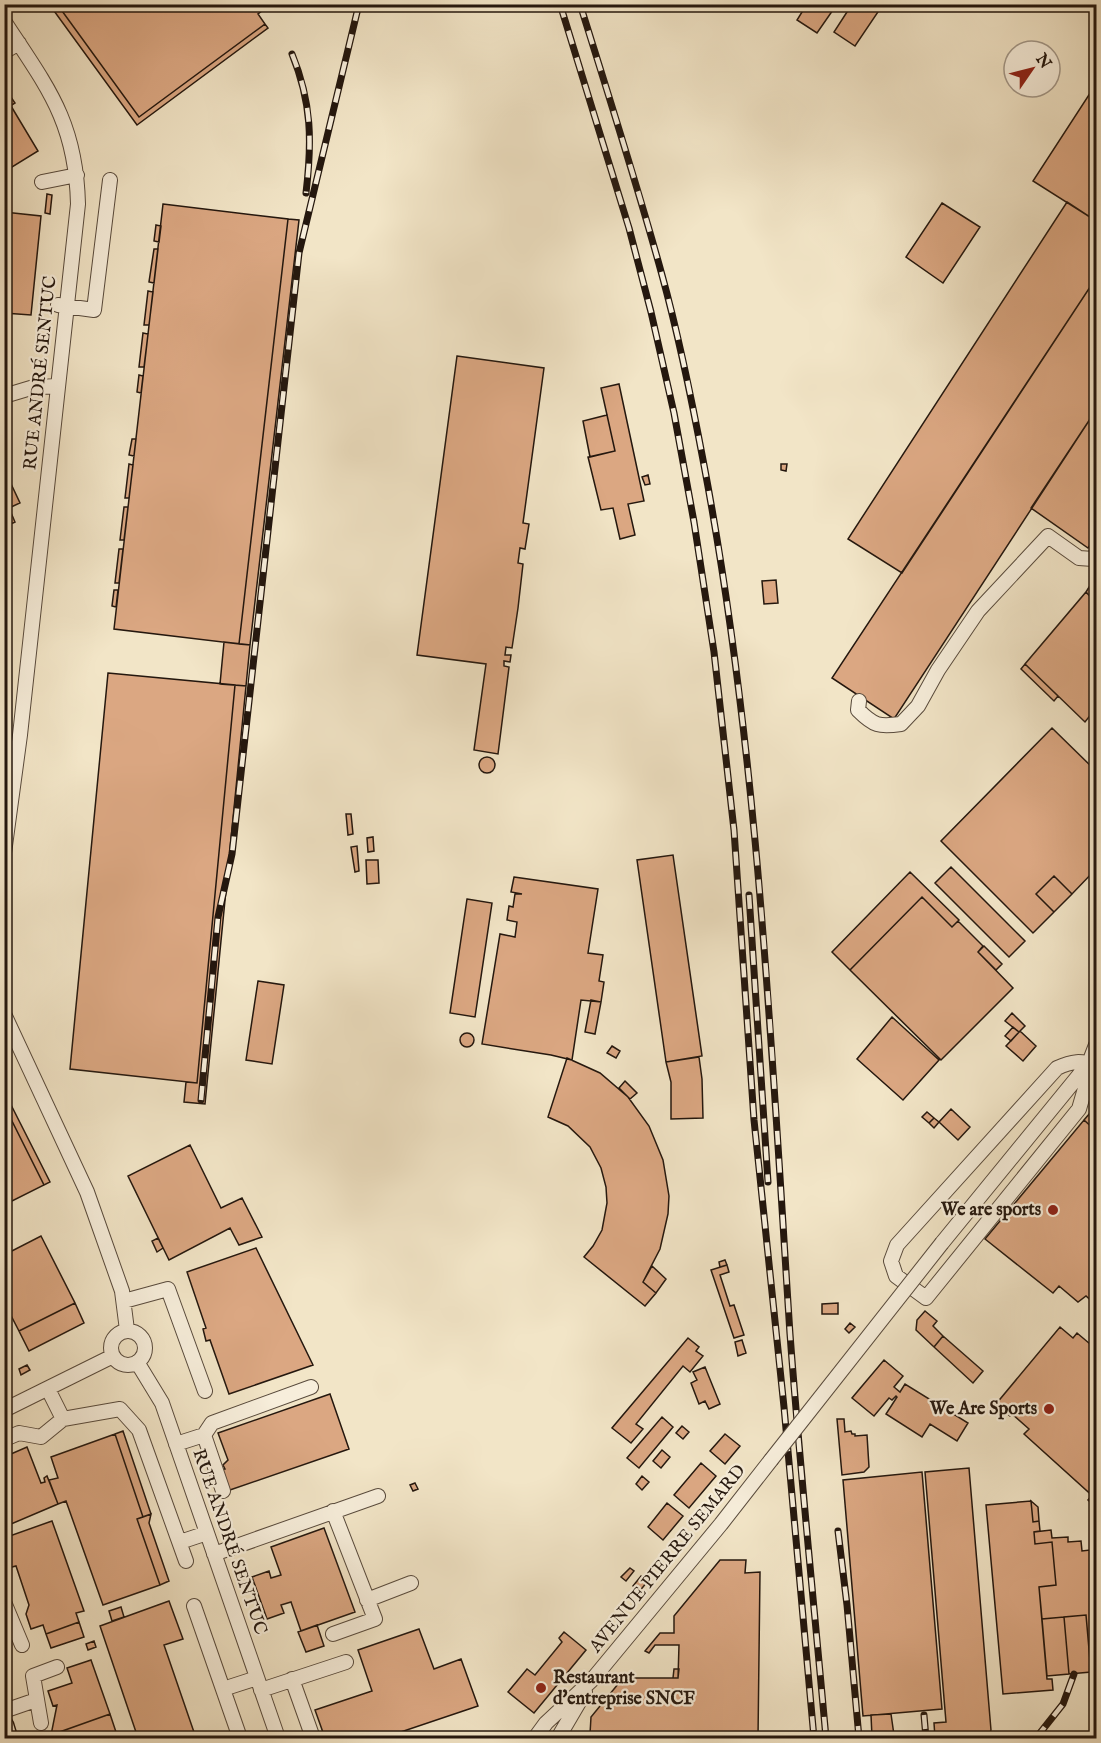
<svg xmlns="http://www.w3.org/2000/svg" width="1101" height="1743" font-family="'IM FELL English',serif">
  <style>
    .building { fill: #dba782; stroke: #24170e; stroke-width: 1.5 }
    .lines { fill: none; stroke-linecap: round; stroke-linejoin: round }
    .minor-casing { stroke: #584a3c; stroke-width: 16 }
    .major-casing { stroke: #24170e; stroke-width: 21 }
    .path { stroke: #24170e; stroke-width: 2; stroke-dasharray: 1.5 3; stroke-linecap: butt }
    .minor { stroke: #f7eedb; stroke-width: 14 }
    .major { stroke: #f2e5c7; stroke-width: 18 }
    .rail-casing { stroke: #24170e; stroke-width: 7 }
    .rail { stroke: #f7eedb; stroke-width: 4.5; stroke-dasharray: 14; stroke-linecap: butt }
    .minor-bridge-casing { stroke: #584a3c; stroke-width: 16; stroke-linecap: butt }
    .minor-bridge { stroke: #f7eedb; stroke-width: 14 }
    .poi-dot { fill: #8f2418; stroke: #f7eedb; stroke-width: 2 }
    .labels { text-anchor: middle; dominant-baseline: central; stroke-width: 4.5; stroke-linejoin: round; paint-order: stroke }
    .street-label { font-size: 18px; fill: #24170e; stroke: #f7eedb }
    .poi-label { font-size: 18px; font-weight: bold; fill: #24170e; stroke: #f7eedb; text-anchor: end }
  </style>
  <rect width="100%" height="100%" fill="#f2e5c7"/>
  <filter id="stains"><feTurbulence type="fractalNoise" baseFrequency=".00333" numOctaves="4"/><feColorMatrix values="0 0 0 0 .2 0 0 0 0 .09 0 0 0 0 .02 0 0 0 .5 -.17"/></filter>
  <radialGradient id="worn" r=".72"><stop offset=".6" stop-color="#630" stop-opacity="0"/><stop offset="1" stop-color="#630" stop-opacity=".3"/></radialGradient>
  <path class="building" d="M49,4H57L139,117L265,24L268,28L137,125Z
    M57,4H265L267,7L258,14L265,24L139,117Z
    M807,4H874L880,9L855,46L834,32L847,12L843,10V6L835,7L817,33L797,20Z
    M1096,84V221L1033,181Z
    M4,87L15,103L4,110Z
    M11,106L38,151L4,172V110Z
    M47,194L52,195L50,214L45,213Z
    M1067,202L1096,221V278L902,573L848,539Z
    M942,203L980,227L943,283L906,257Z
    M163,204L288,219L239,644L114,629Z
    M4,212L41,216L31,315L4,313Z
    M288,219L299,220L250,645L239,644Z
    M156,225L161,226L159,242L154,241Z
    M154,249H158L154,283L149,282Z
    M1096,278V410L894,719L832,678Z
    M148,291L153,292L149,325H144Z
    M143,333L148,334L144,367H139Z
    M457,356L544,368L523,523L529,524L525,549L520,548L518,563L523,564L518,608L512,648L506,647L505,655H511L510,662L504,661V666L509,667L498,754L474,750L486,664L417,655Z
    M139,375L143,376L141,393L137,392Z
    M619,384L644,501L628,504L635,535L620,539L613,508L601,510L588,457L615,451L601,388Z
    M1096,410V536L1088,548L1031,508Z
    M607,415L615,451L590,457L583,421Z
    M132,439H136L134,456L129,455Z
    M129,464L133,465L129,498H125Z
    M781,464H787L786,471L781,470Z
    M4,469L20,503L9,508L15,522L4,527Z
    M648,475L650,484L645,485L642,477Z
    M124,507H128L124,540H120Z
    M119,549H123L119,583H115Z
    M1096,576V603L1086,592Z
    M776,580L778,603L764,604L762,581Z
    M114,590H118L116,607L112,606Z
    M1086,592L1096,603V708L1085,722L1025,664Z
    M224,642L250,645L246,686L220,684Z
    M1025,664L1058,696L1054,701L1021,669Z
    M108,673L235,685L197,1083L70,1069Z
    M235,685L246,686L205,1104L184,1102L186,1082L197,1083Z
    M1052,728L1096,771V869L1072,894L1054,876L1036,894L1054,912L1033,933L941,841Z
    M479 765a8 8 0 1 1 16 0a8 8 0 1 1-16 0Z
    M346,814H351L353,834L348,835Z
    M373,837L374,851L368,852L367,838Z
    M357,846L359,871L355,872L351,847Z
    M673,855L702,1056L666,1062L637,860Z
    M366,860H378L379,883L367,884Z
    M951,867L1025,941L1009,957L935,883Z
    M910,872L959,920L952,927L922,897L850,970L832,952Z
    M1054,876L1072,894L1054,912L1036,894Z
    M514,877L598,889L588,953L603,955L599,981L604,982L601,1002L581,1000L572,1060L551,1055L482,1044L500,934L515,937L517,922L507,920L509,906L513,907L515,894H522L511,892Z
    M922,897L952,927L958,921L983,946L978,952L1013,988L941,1060L850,970Z
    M467,899L492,903L475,1017L450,1013Z
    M984,946L1002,964L996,970L978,952Z
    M258,981L284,985L272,1064L246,1060Z
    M591,1000L601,1002L595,1034L585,1032Z
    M1012,1013L1025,1026L1019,1032L1005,1021Z
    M892,1017L939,1060L903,1100L857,1059Z
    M1013,1027L1019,1032L1011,1041L1005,1036Z
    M1020,1031L1036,1046L1023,1061L1006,1046Z
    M460 1040a7 7 0 1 1 14 0a7 7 0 1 1-14 0Z
    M612,1046L620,1051L616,1058L607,1053Z
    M699,1057L702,1079L703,1118L671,1119V1082L666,1062Z
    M567,1058L600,1073L628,1097L649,1126L663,1160L669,1196L668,1214L660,1249L643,1282L656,1293L645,1306L584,1257L593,1246L602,1230L607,1203L606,1187L601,1168L590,1147L568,1126L548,1117Z
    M625,1081L637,1093L630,1099L619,1088Z
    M4,1091L50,1182L44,1185L4,1105Z
    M4,1105L44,1185L4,1205Z
    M1096,1106V1131L1084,1120Z
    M951,1109L970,1127L958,1140L939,1122Z
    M927,1112L934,1118L929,1123L922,1117Z
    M934,1118L939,1122L934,1128L929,1123Z
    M1084,1120L1096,1131V1305L1086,1296L1078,1302L1059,1286L1053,1293L985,1239Z
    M190,1145L221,1208L242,1198L262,1237L239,1245L230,1228L169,1260L128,1176Z
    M41,1236L75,1303L19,1331L4,1302V1255Z
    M158,1238L163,1248L157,1252L152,1241Z
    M256,1248L313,1365L229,1394L210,1340L206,1341L203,1329L206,1328L187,1272Z
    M725,1260L727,1265L720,1267L719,1262Z
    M727,1265L729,1272L720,1275L730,1306L734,1305L744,1335L734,1338L711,1270Z
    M652,1266L666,1279L656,1293L643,1282Z
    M75,1303L84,1323L29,1351L19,1331Z
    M838,1303V1314H822V1304Z
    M925,1311L937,1321L933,1326L943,1336L934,1347L916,1330L917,1320Z
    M850,1323L855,1327L849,1333L845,1329Z
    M1060,1327L1073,1338L1077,1333L1096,1349V1499L1024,1434L1029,1429L1012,1414L1010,1416L996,1404Z
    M943,1336L983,1371L973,1383L934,1347Z
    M688,1338L699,1347L696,1351L703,1356L690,1372L683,1366L636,1424L643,1429L631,1443L612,1428Z
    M742,1340L746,1353L738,1356L735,1342Z
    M884,1360L903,1376L894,1387L900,1392L905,1384L968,1423L957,1441L930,1424L922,1437L886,1414L897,1397L896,1396L892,1400L889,1398L874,1416L852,1398Z
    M27,1365L30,1370L21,1375L19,1369Z
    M705,1367L720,1404L709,1409L705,1401L699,1404L691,1383L697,1380L693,1372Z
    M330,1394L349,1449L227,1491L220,1470L225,1469L223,1465L228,1460L218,1433Z
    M662,1417L673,1427L639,1468L627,1458Z
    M837,1419H844L845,1432L851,1431L852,1434H855V1436L867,1435L869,1467L864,1472L842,1475Z
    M682,1426L689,1432L683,1439L676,1433Z
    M123,1431L151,1514L143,1517L115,1434Z
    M115,1434L143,1517L137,1519L160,1585L103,1605L66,1501L58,1504L49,1480L58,1478L51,1457Z
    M725,1434L740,1446L725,1464L710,1451Z
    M27,1447L41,1483L45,1482L44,1478L47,1476L58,1504L4,1527V1457Z
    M662,1450L670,1457L661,1468L653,1461Z
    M701,1463L716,1476L689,1508L674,1495Z
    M969,1468L991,1730L987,1738H935L934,1723L946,1722L925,1472Z
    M922,1472L942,1709L863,1716L843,1480Z
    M642,1476L649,1482L642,1490L636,1484Z
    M415,1483L418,1489L413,1491L410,1485Z
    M1092,1495L1096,1499V1508L1088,1500Z
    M1031,1501L1033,1522L1039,1521L1040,1531L1034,1532L1035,1544L1052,1542L1056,1585L1039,1587L1047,1679H1052L1053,1690L1003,1694L986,1505Z
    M1031,1501L1038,1507L1039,1521L1033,1522Z
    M667,1503L683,1516L663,1540L648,1527Z
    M151,1514L149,1523L169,1581L160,1585L137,1519Z
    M52,1521L84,1611L76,1613L79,1622L46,1634L43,1625L31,1629L26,1614L29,1605L16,1566L4,1569V1538Z
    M324,1528L355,1612L301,1631L291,1602L281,1605L284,1613L267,1619L252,1577L269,1571L271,1578L281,1575L271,1547Z
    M1051,1530L1052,1538L1068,1537V1542L1081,1541L1082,1551L1090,1550L1096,1556V1659L1090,1660L1086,1615L1042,1619L1039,1587L1056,1585L1052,1542L1035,1544L1034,1532Z
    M720,1560H746L745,1573L760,1572L758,1738H578L581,1734H590L591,1717L623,1678H678L679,1645H655L649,1653L645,1651L660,1633H674V1616Z
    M630,1568L634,1571L626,1581L621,1577Z
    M641,1576L647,1582L639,1592L633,1586Z
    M169,1601L183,1639L164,1645L196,1738H138L100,1626Z
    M121,1607L124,1617L112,1621L109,1611Z
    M1086,1615L1091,1672L1069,1674L1064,1617Z
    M1064,1617L1069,1674L1047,1676L1042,1619Z
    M79,1622L84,1637L51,1648L46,1634Z
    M317,1625L324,1646L306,1652L298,1632Z
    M419,1629L434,1669L461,1659L478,1706L383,1738H325L315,1710L372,1691L358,1650Z
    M564,1632L586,1650L534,1713L508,1692L527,1669L535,1675L562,1642L559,1638Z
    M94,1641L96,1647L88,1650L86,1644Z
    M1096,1659V1664L1091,1673L1090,1660Z
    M91,1660L110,1714L51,1735L57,1705L53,1706L48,1691L72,1683L67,1668Z
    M674,1669H679L678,1678H673Z
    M110,1714L118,1738H52L51,1735Z
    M891,1714L894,1735L872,1737L871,1715Z"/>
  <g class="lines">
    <defs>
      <path id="minor" d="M4,21C47,87 76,121 78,204L20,735L4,853
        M4,52L19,43
        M42,182L77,175
        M58,305L94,310L110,180
        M4,396L34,387L58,386
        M859,701L858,710C874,726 879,727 901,724L918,706L938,670L978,611L1048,536L1079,558L1093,559L1096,554
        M4,1014L87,1192L122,1291L127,1330
        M1089,1063L1086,1085L1079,1109L926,1298L896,1276L891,1261L897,1245L1057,1068C1072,1061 1081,1060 1096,1066
        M942,1243L1089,1063L1096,1045
        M124,1301L168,1289L205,1391
        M111 1348a17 17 0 1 1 34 0a17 17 0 1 1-34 0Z
        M137,1362L162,1403L278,1738
        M48,1389L63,1419L120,1409L139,1430L186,1561
        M4,1410L113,1356
        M204,1435L223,1491
        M5,1439L19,1433L41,1437L63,1419
        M176,1444L204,1435L212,1423L311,1387
        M180,1542L207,1533
        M214,1554L378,1496
        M367,1600L411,1583
        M4,1602L22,1645
        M194,1606L240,1738
        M333,1634L375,1619L333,1511
        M292,1679L313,1738
        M223,1689L257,1678
        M261,1690L346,1662
        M4,1711L36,1700
        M41,1723L33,1676L57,1667
        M535,1738L546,1723L592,1680L721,1524L771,1460
        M558,1738L585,1692"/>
      <path id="major" d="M4,1725L8,1738"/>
    </defs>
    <use href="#minor" class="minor-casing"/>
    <use href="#major" class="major-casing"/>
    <path class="path" d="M4,5L5,4"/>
    <use href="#minor" class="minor"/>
    <use href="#major" class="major"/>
    <defs>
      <path id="rail" d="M560,4L629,228L651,312L674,413L694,522L714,652L734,830L754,1120L784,1407L814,1738
        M580,4C608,94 637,184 662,275C679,337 692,401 704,465C758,751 771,1043 790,1334C800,1469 814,1604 826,1738
        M292,54C312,103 312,142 306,193
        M749,895L768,1182
        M201,1100L218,917L232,854L299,253L359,4
        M838,1531L847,1605L859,1738
        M924,1715L926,1738
        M1036,1738L1063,1704L1074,1674"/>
    </defs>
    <use href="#rail" class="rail-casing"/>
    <use href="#rail" class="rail"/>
    <defs>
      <path id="minor-bridge" d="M771,1460L942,1243"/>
    </defs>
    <use href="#minor-bridge" class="minor-bridge-casing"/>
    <use href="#minor-bridge" class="minor-bridge"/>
  </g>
  <g class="poi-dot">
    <circle cx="1053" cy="1210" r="6"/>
    <circle cx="1049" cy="1409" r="6"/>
    <circle cx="541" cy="1688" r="6"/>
  </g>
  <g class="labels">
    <g class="street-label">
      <text transform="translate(41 373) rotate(-84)">RUE ANDRÉ SENTUC</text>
      <text transform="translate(229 1542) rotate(71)">RUE ANDRÉ SENTUC</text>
      <text transform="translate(668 1559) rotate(-51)">AVENUE PIERRE SEMARD</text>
    </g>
    <g class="poi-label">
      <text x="1041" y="1210">We are sports</text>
      <text x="1037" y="1409">We Are Sports</text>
      <text x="553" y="1678" text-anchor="start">Restaurant<tspan x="553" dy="21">d'entreprise SNCF</tspan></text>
    </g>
  </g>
  <rect width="1101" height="1743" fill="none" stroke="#f2e5c7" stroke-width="24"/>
  <rect x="6" y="6" width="1089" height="1731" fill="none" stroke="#24170e" stroke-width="3"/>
  <rect x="12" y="12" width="1077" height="1719" fill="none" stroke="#24170e" stroke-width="1.5"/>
  <g transform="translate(1032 69) rotate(55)"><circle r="28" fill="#f7eedb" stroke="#a39889" stroke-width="1.5"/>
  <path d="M0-4.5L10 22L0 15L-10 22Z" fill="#8f2418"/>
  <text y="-9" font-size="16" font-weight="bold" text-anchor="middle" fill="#24170e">N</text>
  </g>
  <rect width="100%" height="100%" filter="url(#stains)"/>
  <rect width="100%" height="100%" fill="url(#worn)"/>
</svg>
